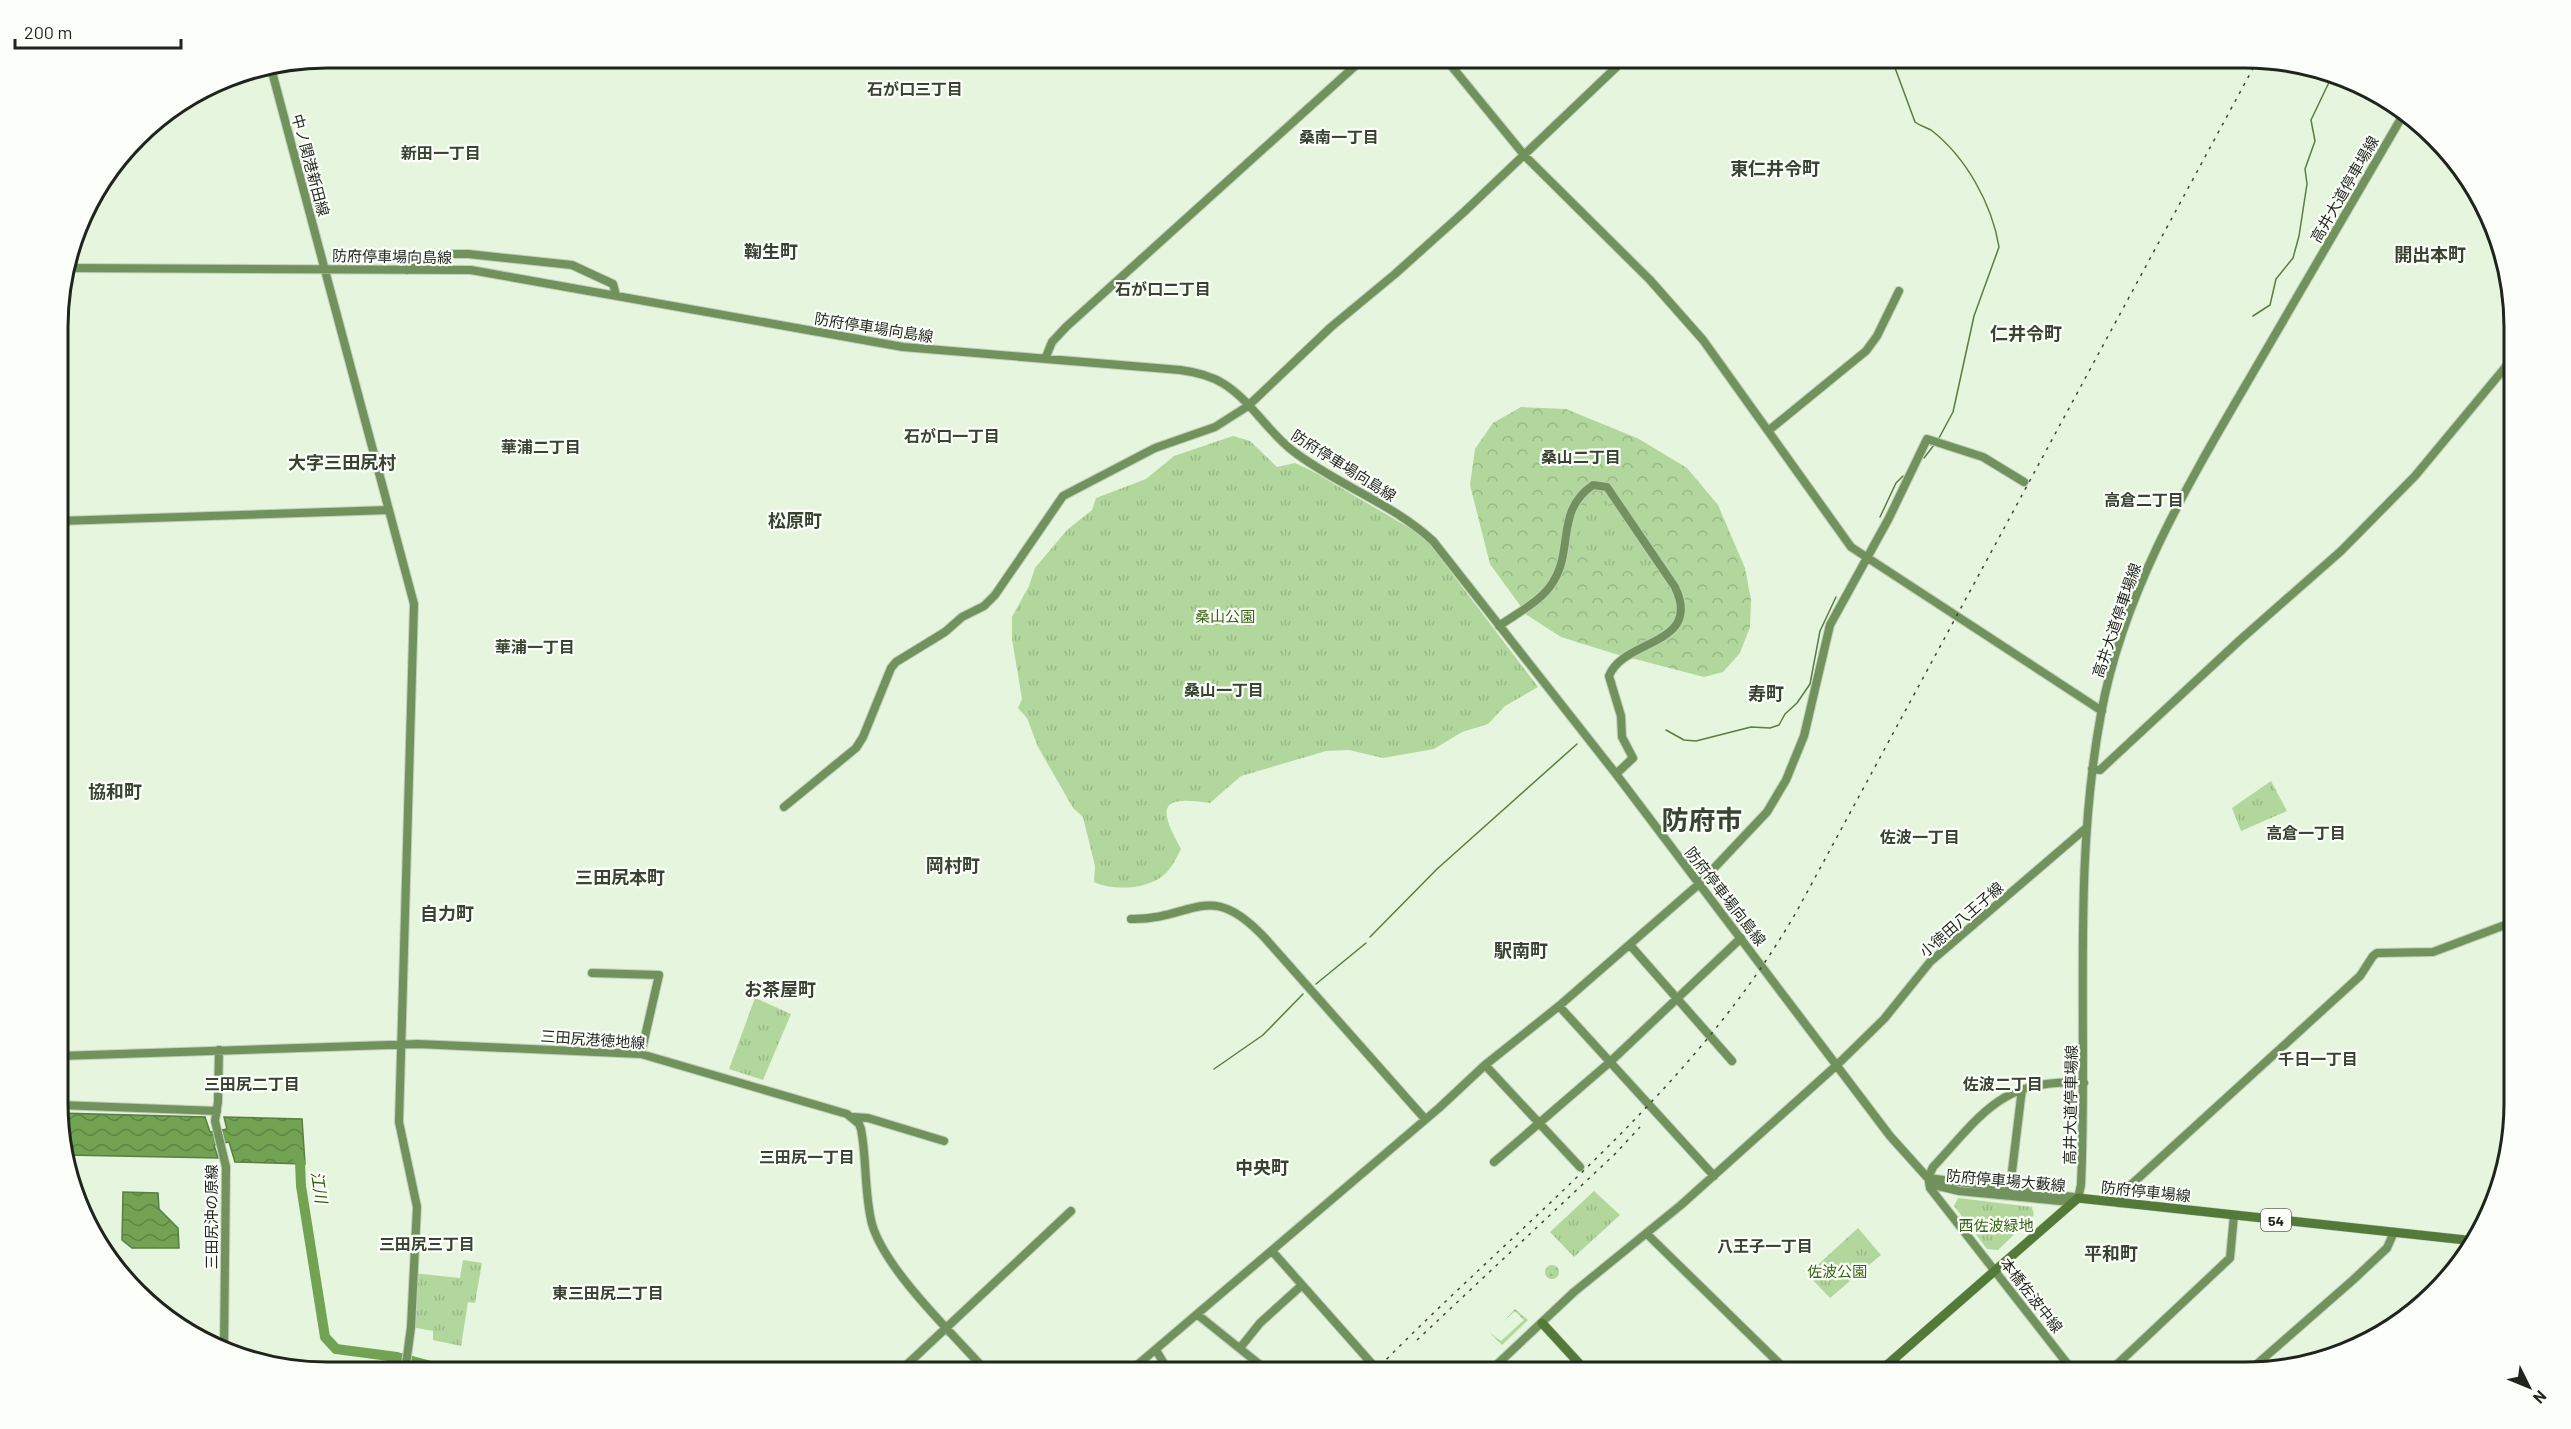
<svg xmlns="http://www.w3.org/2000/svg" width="2571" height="1429" font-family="Barlow,'Noto Sans JP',sans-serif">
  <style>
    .grass { fill: url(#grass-dots) }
    .forest { fill: url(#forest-crowns) }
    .park { fill: url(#park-tufts) }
    .water { fill: url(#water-waves); stroke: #597d42; stroke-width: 1.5 }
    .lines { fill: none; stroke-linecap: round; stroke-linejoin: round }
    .stream { stroke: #597d42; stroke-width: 1.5 }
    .river { stroke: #72a353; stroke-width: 10 }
    .secondary-casing { stroke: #c2d0ba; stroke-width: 10 }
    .primary-casing { stroke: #c2d0ba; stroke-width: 10 }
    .secondary { stroke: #71915d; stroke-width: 8 }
    .primary { stroke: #537a39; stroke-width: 9 }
    .rail { stroke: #3f463b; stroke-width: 1.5; stroke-dasharray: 3 6; stroke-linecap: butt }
    .labels { text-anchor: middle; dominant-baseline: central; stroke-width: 4.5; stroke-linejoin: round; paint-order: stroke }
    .shield { fill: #fbfef9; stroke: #61665e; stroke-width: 1.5 }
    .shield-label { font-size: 14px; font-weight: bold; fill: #1f251c }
    .street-label { font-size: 15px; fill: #1f251c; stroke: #fbfef9 }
    .park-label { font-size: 15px; fill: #36630f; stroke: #fbfef9 }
    .neighbourhood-label { font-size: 16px; font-weight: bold; fill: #384431; stroke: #fbfef9 }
    .water-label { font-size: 16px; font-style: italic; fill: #2d5900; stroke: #fbfef9 }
    .quarter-label { font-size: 18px; font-weight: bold; fill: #384431; stroke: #fbfef9 }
    .town-label { font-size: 27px; font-weight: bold; fill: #384431; stroke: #fbfef9 }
    .rim { fill: none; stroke: #1f251c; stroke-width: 3 }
  </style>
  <defs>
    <pattern id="grass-dots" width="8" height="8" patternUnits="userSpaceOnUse" patternTransform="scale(1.5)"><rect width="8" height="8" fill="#b1d79c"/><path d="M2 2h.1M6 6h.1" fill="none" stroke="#98b886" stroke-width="1.8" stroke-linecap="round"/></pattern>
    <pattern id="forest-crowns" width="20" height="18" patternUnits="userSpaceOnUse" patternTransform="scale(1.5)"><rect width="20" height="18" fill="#b1d79c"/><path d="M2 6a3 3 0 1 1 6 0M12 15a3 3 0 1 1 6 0" fill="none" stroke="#98b886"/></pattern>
    <pattern id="park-tufts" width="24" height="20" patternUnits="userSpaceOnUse" patternTransform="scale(1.5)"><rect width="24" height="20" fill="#b1d79c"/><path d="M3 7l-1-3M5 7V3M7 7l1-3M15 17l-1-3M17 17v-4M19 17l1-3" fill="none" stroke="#98b886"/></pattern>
    <pattern id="water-waves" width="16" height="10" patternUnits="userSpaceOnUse" patternTransform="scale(1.5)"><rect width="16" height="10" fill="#72a353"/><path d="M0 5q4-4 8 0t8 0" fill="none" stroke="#5d8544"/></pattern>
  </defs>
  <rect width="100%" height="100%" fill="#e6f5dd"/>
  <path class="grass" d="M1545 1272a7 7 0 1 1 14 0a7 7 0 1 1-14 0Z
    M1515,1309L1528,1320L1502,1345L1490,1333L1501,1341L1524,1320L1515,1311L1503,1322Z"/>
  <path class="forest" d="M1521,407L1566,409L1639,439L1687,468L1718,505L1745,568L1751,600L1750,627L1740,653L1723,672L1704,677L1612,653L1561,637L1527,615L1490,564L1470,485L1475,449L1493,423Z"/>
  <path class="park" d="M1233,436L1250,441L1277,467L1295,463L1312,471L1413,530L1429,543L1538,687L1505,706L1488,724L1462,732L1434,749L1383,758L1349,750L1326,751L1241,776L1210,803C1159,795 1158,807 1181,849C1177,857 1172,867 1166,873C1150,890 1113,891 1094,882L1095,866L1083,817L1073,808L1038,747L1027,718L1018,708L1022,699L1012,639V617L1029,586L1035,568L1067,530L1092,510L1096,498L1146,479L1174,456Z
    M1603,495L1616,519L1620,520L1619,523L1631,528L1653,563L1642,572L1630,561L1616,575L1580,543C1580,526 1581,498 1603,495Z
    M2271,781L2287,811L2241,831L2232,808Z
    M755,998L791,1014L763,1080L729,1069Z
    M1594,1191L1620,1215L1574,1257L1550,1232Z
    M1958,1198L2032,1207L2034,1215L1998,1250L1987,1249L1954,1206Z
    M1858,1228L1881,1255L1830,1298L1808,1275L1809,1273Z
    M463,1260L482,1263L475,1303L468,1302L461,1346L433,1340V1331L411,1327L413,1273L460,1278Z"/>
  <path class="water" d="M59,1113L205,1117L210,1132L227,1129L224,1117L302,1119L305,1164L235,1162L229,1142L214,1145L218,1158L66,1155L59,1138Z
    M123,1192L158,1193L159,1209L178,1228L179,1248H132L122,1240Z"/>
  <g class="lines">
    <path class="stream" d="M1891,57L1915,122C1920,126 1926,127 1931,130C1966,157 1992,204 1999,247L1974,316L1953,412L1939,438
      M2253,316L2270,305L2276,279L2293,258L2299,236L2307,184L2305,169L2315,141L2311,120L2333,74
      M1924,458L1934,445
      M1880,517L1896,483L1903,476
      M1666,730L1684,740L1696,741L1751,727L1770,728L1779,725L1785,714L1797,703L1810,684L1820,631L1836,597
      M1370,937L1437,869L1577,744
      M1316,984L1366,943
      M1214,1069L1263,1035L1303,994"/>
    <path class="river" d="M295,1150L300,1162L301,1186L325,1337L336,1349L397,1357L454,1372"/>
    <defs>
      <path id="secondary" d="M1444,57L1525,156L1650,280L1703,340L1851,547L2102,711
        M271,68L414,604L399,1122L417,1207L411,1327L405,1372
        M66,268L471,270L903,347L1180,370C1196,372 1210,375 1224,384C1251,401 1268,432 1293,451C1337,485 1392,503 1433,541L1616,774L1890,1136L1934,1185L1959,1191L2061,1201L2078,1198
        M407,270L420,259L442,254H468L572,265L613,284L616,295
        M1045,359L1052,342L1066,327L1365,57
        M1768,431L1866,351L1877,336L1899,291
        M59,521L389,510
        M1499,626C1517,613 1542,601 1553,582C1574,549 1555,511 1593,485L1607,487L1675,587C1703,646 1624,638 1609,676L1621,716L1622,737L1633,758L1616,774
        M2092,769L2100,770L2240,640L2341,551L2415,476L2513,358
        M784,807L856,748L863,737L891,668L896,662L945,632L962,617L984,606L995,595L1063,496L1155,448L1215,427L1248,406L1331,327L1395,274L1464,212L1627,57
        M1131,919C1194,920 1208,878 1264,937L1425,1119
        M1630,945L1732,1061
        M592,973L659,975L641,1054
        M1559,1006L1714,1176
        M219,1050L218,1102L215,1121L226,1167L224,1349
        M59,1056L418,1044L641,1054L847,1114L859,1124L861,1129C867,1160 864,1193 872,1224C885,1270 954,1335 987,1372
        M1485,1065L1580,1167
        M59,1105L217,1111
        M853,1117L868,1118L944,1141
        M1494,1162L1610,1062L1741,938
        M1928,1178L1933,1167C1984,1112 2002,1078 2084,1083
        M1928,1178L2073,1197
        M1929,1182L1930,1188L2073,1371
        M2010,1188L2022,1089
        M2078,1198L2081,1185C2088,1028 2072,869 2101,714C2124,587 2194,474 2258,364C2306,281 2355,198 2403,115
        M2119,1203L2122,1193L2360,976L2373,956L2377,953L2433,952L2513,922
        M1647,1234L1788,1372
        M1272,1251L1373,1365
        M1198,1315L1269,1372
        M1240,1348L1260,1323L1302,1285
        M1156,1350L1169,1372
        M2110,1371L2230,1258L2234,1215
        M2249,1371L2353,1280L2387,1248L2394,1232
        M899,1372L1071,1211
        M1129,1372L1439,1108L1485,1065L1559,1006L1699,884L1767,812L1786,780L1804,736L1830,625L1889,518L1927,439L1983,457L2024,482
        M1489,1372L1574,1292L1681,1205L1838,1064L1884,1019L1930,962L2085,829"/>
      <path id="primary" d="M1542,1323L1587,1372
        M1879,1372L2078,1198L2475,1241"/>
    </defs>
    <use href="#secondary" class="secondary-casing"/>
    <use href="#primary" class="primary-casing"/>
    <use href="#secondary" class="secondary"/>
    <use href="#primary" class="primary"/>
    <path class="rail" d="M1417,1340L1616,1153L1640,1127
      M1374,1372C1520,1222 1693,1093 1798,909L2258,59"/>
  </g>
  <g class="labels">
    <rect class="shield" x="2261" y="1209" width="30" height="22" rx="4.5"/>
    <g class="shield-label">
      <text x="2276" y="1220">54</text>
    </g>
    <g class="street-label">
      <text transform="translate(311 165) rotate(75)">中ノ関港新田線</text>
      <text transform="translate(2344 189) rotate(-60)">高井大道停車場線</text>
      <text transform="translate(392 256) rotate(1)">防府停車場向島線</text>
      <text transform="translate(874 327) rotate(9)">防府停車場向島線</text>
      <text transform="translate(1344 465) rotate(32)">防府停車場向島線</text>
      <text transform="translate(2116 620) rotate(-71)">高井大道停車場線</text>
      <text transform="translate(1726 896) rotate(52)">防府停車場向島線</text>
      <text transform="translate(1961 919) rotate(-41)">小徳田八王子線</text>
      <text transform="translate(593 1039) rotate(4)">三田尻港徳地線</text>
      <text transform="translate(2070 1105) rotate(-89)">高井大道停車場線</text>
      <text transform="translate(2006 1180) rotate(5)">防府停車場大藪線</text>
      <text transform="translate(2146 1191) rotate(6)">防府停車場線</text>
      <text transform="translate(211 1217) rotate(-90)">三田尻沖の原線</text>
      <text transform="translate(2032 1295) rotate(52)">本橋佐波中線</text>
    </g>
    <g class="park-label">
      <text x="1225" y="616">桑山公園</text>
      <text x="1996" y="1225">西佐波緑地</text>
      <text x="1837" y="1271">佐波公園</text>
    </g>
    <g class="neighbourhood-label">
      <text x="915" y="88">石が口三丁目</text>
      <text x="1339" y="136">桑南一丁目</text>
      <text x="441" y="152">新田一丁目</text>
      <text x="1163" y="288">石が口二丁目</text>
      <text x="952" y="435">石が口一丁目</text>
      <text x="541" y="446">華浦二丁目</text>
      <text x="1581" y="456">桑山二丁目</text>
      <text x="2144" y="499">高倉二丁目</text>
      <text x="535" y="646">華浦一丁目</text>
      <text x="1224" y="689">桑山一丁目</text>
      <text x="2306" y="832">高倉一丁目</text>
      <text x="1920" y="836">佐波一丁目</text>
      <text x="2318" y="1058">千日一丁目</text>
      <text x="252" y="1083">三田尻二丁目</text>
      <text x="2003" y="1083">佐波二丁目</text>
      <text x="807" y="1156">三田尻一丁目</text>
      <text x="427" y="1243">三田尻三丁目</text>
      <text x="1765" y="1245">八王子一丁目</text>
      <text x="608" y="1292">東三田尻二丁目</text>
    </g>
    <g class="water-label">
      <text transform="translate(320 1187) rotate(81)">江川</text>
    </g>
    <g class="quarter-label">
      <text x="1775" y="168">東仁井令町</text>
      <text x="771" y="251">鞠生町</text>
      <text x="2430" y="254">開出本町</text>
      <text x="2026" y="333">仁井令町</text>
      <text x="342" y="462">大字三田尻村</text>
      <text x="795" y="520">松原町</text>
      <text x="1766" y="693">寿町</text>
      <text x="115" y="791">協和町</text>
      <text x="953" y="865">岡村町</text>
      <text x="620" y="877">三田尻本町</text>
      <text x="447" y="913">自力町</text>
      <text x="1521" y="950">駅南町</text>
      <text x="780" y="989">お茶屋町</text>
      <text x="1262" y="1167">中央町</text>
      <text x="2111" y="1253">平和町</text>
    </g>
    <g class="town-label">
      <text x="1702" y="819">防府市</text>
    </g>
  </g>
  <path d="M0 0H2571V1429H0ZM327 68H2245A259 259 0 0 1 2504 327V1103A259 259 0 0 1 2245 1362H327A259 259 0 0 1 68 1103V327A259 259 0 0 1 327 68Z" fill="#fbfef9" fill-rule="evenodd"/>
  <path class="rim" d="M327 68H2245A259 259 0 0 1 2504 327V1103A259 259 0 0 1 2245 1362H327A259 259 0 0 1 68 1103V327A259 259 0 0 1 327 68Z"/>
  <g transform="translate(2529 1387) rotate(133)" stroke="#fbfef9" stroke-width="4.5" paint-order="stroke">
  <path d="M0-4.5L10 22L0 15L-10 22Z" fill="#1f251c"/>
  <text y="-9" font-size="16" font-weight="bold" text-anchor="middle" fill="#1f251c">N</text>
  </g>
  <path d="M15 39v9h166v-9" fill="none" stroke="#1f251c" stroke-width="3"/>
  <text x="24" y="39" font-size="18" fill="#1f251c" stroke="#fbfef9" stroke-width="4.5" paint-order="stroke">200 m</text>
</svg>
